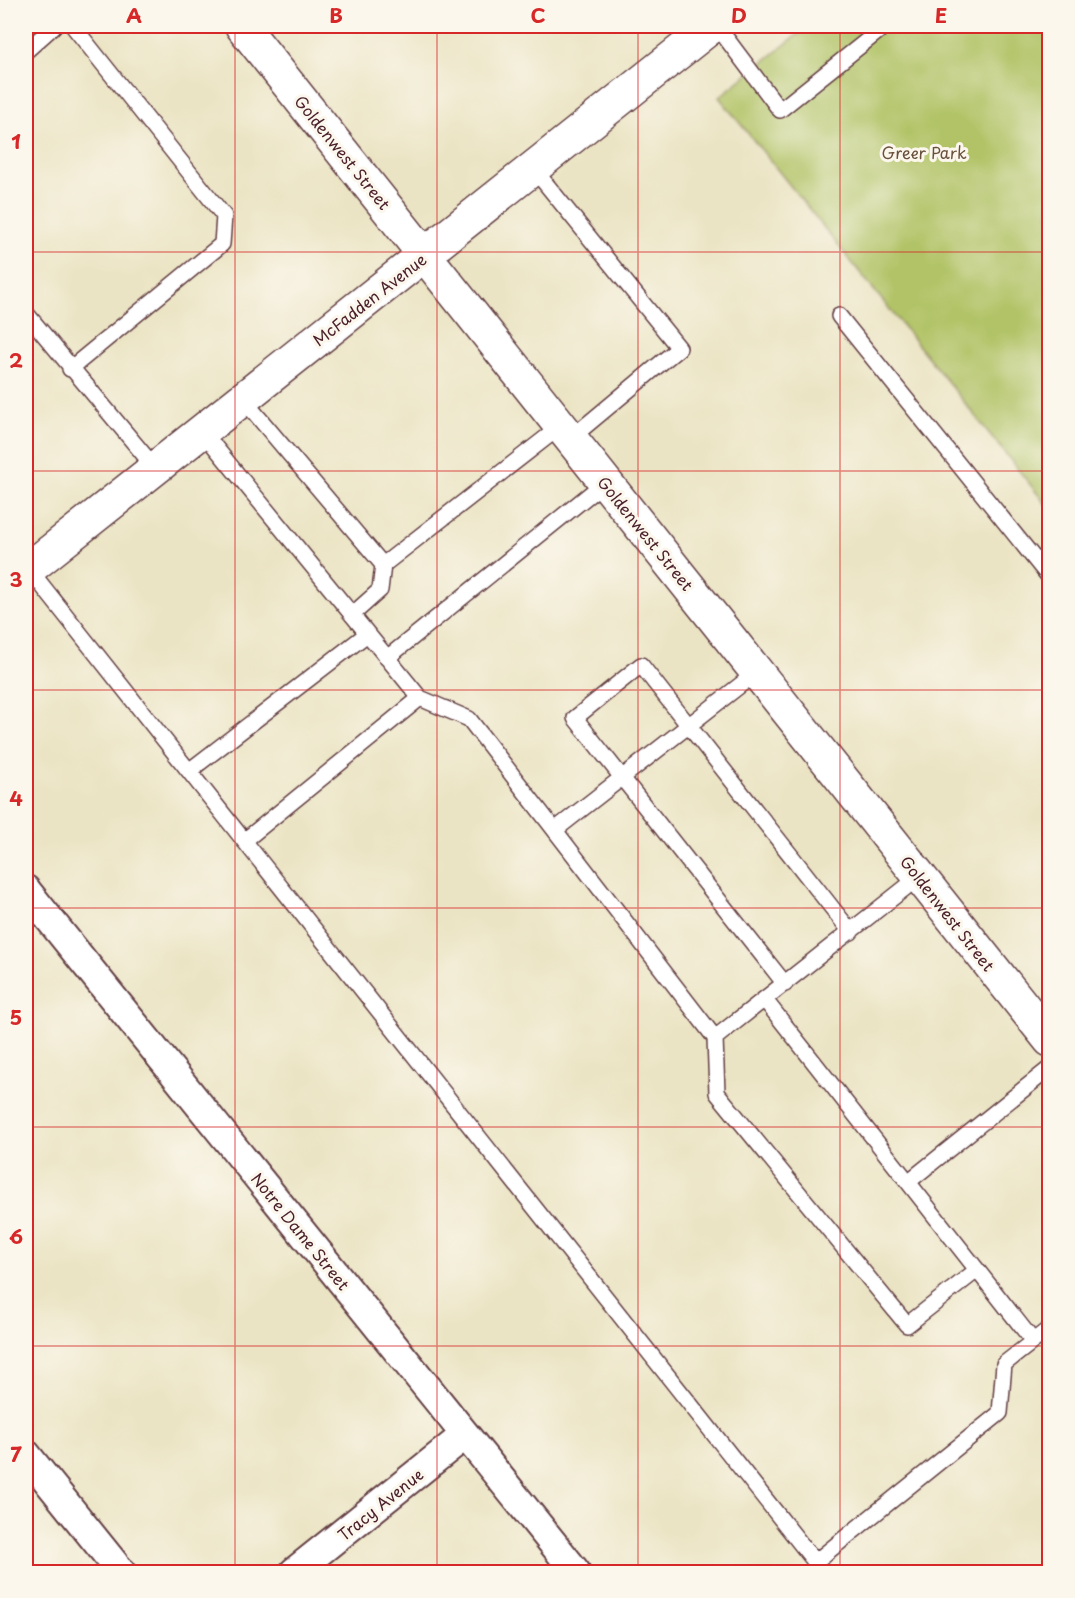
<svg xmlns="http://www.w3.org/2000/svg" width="1075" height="1598" font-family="'Playpen Sans',sans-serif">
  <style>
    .green { fill: #b1c366; stroke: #7e7148; stroke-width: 1.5 }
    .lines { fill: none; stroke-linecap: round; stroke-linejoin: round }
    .service-casing { stroke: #623d42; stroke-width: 18 }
    .minor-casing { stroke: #623d42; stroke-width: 32 }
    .tertiary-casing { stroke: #623d42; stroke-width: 36 }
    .secondary-casing { stroke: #623d42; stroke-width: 36 }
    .service { stroke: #fff; stroke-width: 15 }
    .minor { stroke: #fff; stroke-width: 28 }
    .tertiary { stroke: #fff; stroke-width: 33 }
    .secondary { stroke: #fff; stroke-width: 33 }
    .grid { fill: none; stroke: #d62828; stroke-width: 1.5; stroke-opacity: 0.55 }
    .labels { text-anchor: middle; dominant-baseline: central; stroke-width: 6; stroke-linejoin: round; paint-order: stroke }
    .street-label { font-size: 16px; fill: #4a1f2b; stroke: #fbf7ec }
    .park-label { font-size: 16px; fill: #69503d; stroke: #fbf7ec }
    .neatline { fill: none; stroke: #d62828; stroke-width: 2 }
    .grid-label { font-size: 20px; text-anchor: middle; font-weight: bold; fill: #d62828 }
  </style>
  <rect width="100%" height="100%" fill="#fbf7ec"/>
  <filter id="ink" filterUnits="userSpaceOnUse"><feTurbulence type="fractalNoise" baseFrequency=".0167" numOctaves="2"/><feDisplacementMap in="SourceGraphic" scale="12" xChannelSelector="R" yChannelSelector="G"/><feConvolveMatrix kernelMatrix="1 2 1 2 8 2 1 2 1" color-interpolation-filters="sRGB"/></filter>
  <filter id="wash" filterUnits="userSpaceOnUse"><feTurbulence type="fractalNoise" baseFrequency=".008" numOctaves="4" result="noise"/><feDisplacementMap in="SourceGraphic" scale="24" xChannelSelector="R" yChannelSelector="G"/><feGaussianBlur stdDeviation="1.35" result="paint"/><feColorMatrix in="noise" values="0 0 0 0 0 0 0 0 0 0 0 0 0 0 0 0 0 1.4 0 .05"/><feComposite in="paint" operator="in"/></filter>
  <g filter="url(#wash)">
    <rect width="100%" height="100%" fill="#ebe4c4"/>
    <path class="green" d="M799,26H1049V508L719,97L802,31Z"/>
  </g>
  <g filter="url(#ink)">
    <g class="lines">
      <defs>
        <path id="service" d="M717,26L780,110L885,26
          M26,51L54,26
          M533,168L679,348L571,438
          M26,313L155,468
          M839,316L1050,578
          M70,369L222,244L224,216L73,26
          M243,399L383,565L561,426
          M202,431L420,698L469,719L715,1038L717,1093L907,1325L977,1270
          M29,569L823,1572
          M352,615L380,590L383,565
          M387,658L605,482
          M189,771L367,634
          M555,830L757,672
          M244,841L420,698
          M785,984L575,718L641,665L851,932
          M765,1000L1033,1341
          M715,1038L919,877
          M908,1182L1050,1068
          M815,1562L1000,1413L1004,1364L1050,1328"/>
        <path id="minor" d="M26,890L576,1572
          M26,1454L121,1572
          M294,1572L465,1435"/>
        <path id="tertiary" d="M26,571L712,26"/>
        <path id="secondary" d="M242,26L1050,1040"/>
      </defs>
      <use href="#service" class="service-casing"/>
      <use href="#minor" class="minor-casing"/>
      <use href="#tertiary" class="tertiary-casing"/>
      <use href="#secondary" class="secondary-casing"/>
      <use href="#service" class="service"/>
      <use href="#minor" class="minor"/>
      <use href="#tertiary" class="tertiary"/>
      <use href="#secondary" class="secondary"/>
    </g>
  </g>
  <path class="grid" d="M235,26V1572M437,26V1572M638,26V1572M840,26V1572M26,252H1050M26,471H1050M26,690H1050M26,908H1050M26,1127H1050M26,1346H1050"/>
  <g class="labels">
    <g class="street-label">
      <text transform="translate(343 152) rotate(51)">Goldenwest Street</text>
      <text transform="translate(369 299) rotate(-38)">McFadden Avenue</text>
      <text transform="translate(646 533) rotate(51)">Goldenwest Street</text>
      <text transform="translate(948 913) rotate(52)">Goldenwest Street</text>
      <text transform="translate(301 1231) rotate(51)">Notre Dame Street</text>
      <text transform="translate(380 1504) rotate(-39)">Tracy Avenue</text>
    </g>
    <g class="park-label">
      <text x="924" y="152">Greer Park</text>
    </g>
  </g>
  <rect width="1075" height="1598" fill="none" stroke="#fbf7ec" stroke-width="66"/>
  <rect x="33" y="33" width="1009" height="1532" class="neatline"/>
  <g class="grid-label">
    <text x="134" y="23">A</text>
    <text x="336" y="23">B</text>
    <text x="538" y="23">C</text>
    <text x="739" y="23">D</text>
    <text x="941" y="23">E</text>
    <text x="16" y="149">1</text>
    <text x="16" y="368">2</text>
    <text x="16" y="587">3</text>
    <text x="16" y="806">4</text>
    <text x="16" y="1025">5</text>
    <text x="16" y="1244">6</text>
    <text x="16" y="1462">7</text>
  </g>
</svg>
